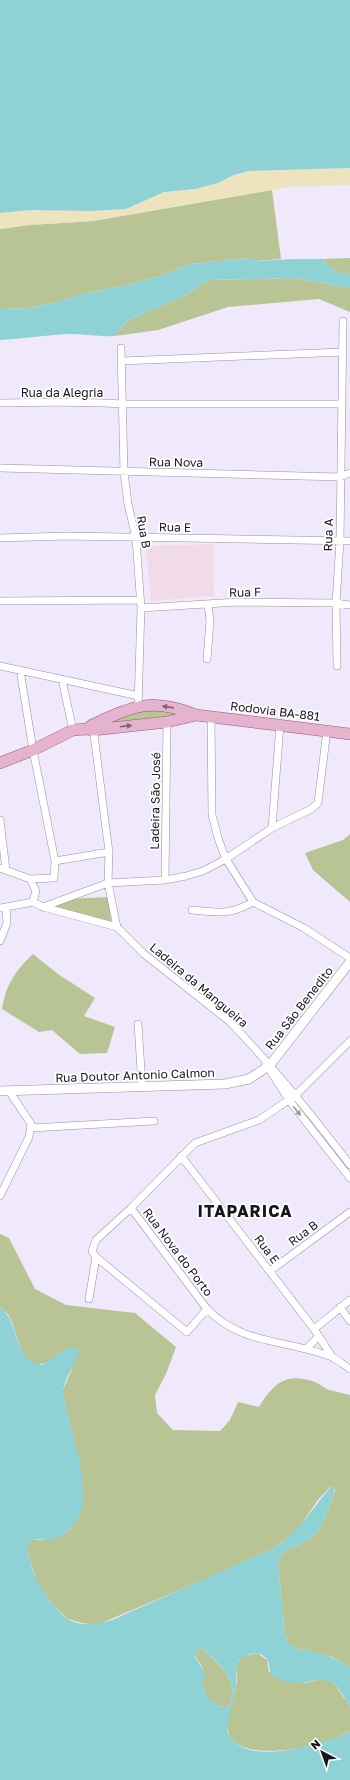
<svg xmlns="http://www.w3.org/2000/svg" width="350" height="1780" font-family="'Golos Text',sans-serif">
  <style>
    .education { fill: #f2dbe8 }
    .green { fill: #b8c493 }
    .sand { fill: #ede3be }
    .water { fill: #8fd2d6; fill-rule: evenodd }
    .lines { fill: none; stroke-linecap: round; stroke-linejoin: round }
    .minor-casing { stroke: #988da8; stroke-width: 8 }
    .tertiary-casing { stroke: #988da8; stroke-width: 10 }
    .primary-casing { stroke: #935b7b; stroke-width: 12 }
    .minor { stroke: #fff; stroke-width: 7 }
    .tertiary { stroke: #fff; stroke-width: 9 }
    .primary { stroke: #e5b3ce; stroke-width: 11 }
    .oneway { fill: #7f6476 }
    .oneway2 { fill: #98969a }
    .labels { text-anchor: middle; dominant-baseline: central; stroke-width: 3.5; stroke-linejoin: round; paint-order: stroke }
    .street-label { font-size: 12px; fill: #19151f; stroke: #fff }
    .district-label { font-size: 16px; font-weight: bold; letter-spacing: 1px; fill: #19151f; stroke: #fff }
  </style>
  <rect width="100%" height="100%" fill="#f0e9fb"/>
  <path class="education" d="M213,544L214,596L151,601L146,546Z"/>
  <path class="green" d="M272,190L281,259L256,261L247,258L190,264L160,276L120,287L87,293L58,302L29,308L0,309V229L29,225L93,221Z
    M350,258V275C338,273 330,270 323,259Z
    M294,278L350,288V312L319,299L228,307L158,330L115,336L128,320L186,295L209,280Z
    M138,703L192,716L101,725Z
    M350,834V902L313,870L305,853L343,840Z
    M109,897L111,923L51,907L69,899Z
    M33,954L58,974L95,998L84,1016L115,1027L107,1053L80,1054L52,1030L39,1032L2,1009C6,985 15,971 33,954Z
    M0,1234L9,1238L35,1289L66,1305L135,1313L176,1347L166,1374L155,1395L157,1413L173,1430L220,1431L230,1420L238,1402L259,1407C274,1383 286,1372 315,1382C320,1384 324,1388 329,1390C336,1392 343,1393 350,1395V1667L332,1657L292,1647L288,1642L285,1634L278,1564C282,1545 301,1548 313,1536C324,1525 329,1507 334,1493L335,1489L330,1487L318,1500L300,1526L290,1536L274,1548L243,1563L97,1625L81,1623L68,1619L54,1606L38,1585L30,1561L27,1547L28,1543L33,1540H50L57,1538L70,1530L83,1500L82,1481L74,1440L62,1392L72,1369L50,1361C21,1376 19,1336 10,1318C8,1314 4,1310 0,1307Z
    M200,1648L203,1649C215,1662 236,1676 232,1696C231,1701 231,1704 227,1707C215,1708 204,1697 203,1685C202,1680 205,1674 203,1669C201,1663 195,1660 195,1652Z
    M257,1653L267,1660L269,1672L306,1683L321,1679L330,1681L334,1684L350,1706V1731C330,1745 238,1767 228,1732C224,1719 234,1700 236,1687C238,1679 236,1671 237,1663L243,1656Z"/>
  <path class="sand" d="M350,168V185L289,187L93,221L29,225L0,229V213L30,210L91,211L126,209L164,192L195,189L218,183L234,175L249,171Z"/>
  <path class="water" d="M0,0H350V168L249,171L234,175L218,183L195,189L164,192L126,209L91,211L30,210L0,213Z
    M247,258L257,261L294,259H323C330,270 338,273 350,275V288L294,278L209,280L186,295L128,320L115,336C99,337 84,334 68,334C45,335 23,339 0,340V309L29,308L58,302L87,293L120,287L160,276L190,264Z
    M0,1307C21,1323 12,1361 42,1365L69,1347L75,1348L79,1351C76,1365 65,1376 63,1391C62,1397 67,1407 68,1414C74,1439 85,1476 83,1501C81,1518 69,1537 50,1540C44,1541 35,1537 30,1542C26,1545 28,1551 29,1556C33,1580 47,1600 65,1617C78,1628 98,1624 112,1620L274,1548C283,1542 291,1535 298,1527C310,1515 319,1500 331,1487L334,1488V1493C329,1507 324,1525 313,1536C301,1548 282,1545 278,1564L285,1634C287,1640 288,1644 294,1647C301,1651 310,1650 318,1653C330,1656 340,1661 350,1667V1706C345,1699 339,1687 331,1682C323,1677 315,1681 307,1682C296,1684 279,1682 271,1675C269,1671 270,1664 267,1660C261,1648 242,1654 237,1663L236,1686L230,1713L227,1731C240,1763 291,1750 315,1744C327,1740 340,1738 350,1731V1780H0ZM200,1648L203,1649C215,1661 236,1676 232,1696C231,1701 231,1704 227,1707C214,1708 208,1698 203,1688L205,1673L195,1657L196,1652Z"/>
  <g class="lines">
    <defs>
      <path id="minor" d="M121,348L124,472L128,504L136,538L141,608L138,706
        M122,361L343,352
        M0,403C41,402 82,401 123,404H342
        M0,468L340,477L350,473
        M0,538L66,536L350,541
        M0,601L140,600
        M141,608L238,602L336,603L350,605
        M207,659L210,621L208,604
        M0,666L139,696
        M337,666L336,603L340,541L343,321
        M62,680L73,730
        M211,717L212,815L219,841L226,859L253,902L304,928L350,958
        M93,727L109,852L108,883L117,927L144,954L229,1021C273,1066 312,1115 350,1165
        M0,820L6,870
        M272,828L280,725
        M55,861L109,852
        M0,868L30,879L54,878L55,861L33,750L20,670
        M30,879L36,891L33,902
        M165,880L167,722
        M43,907L108,883L165,880L186,876L203,871L226,859L272,828L311,809L318,803L327,730
        M0,908L33,902L43,907L117,927
        M192,910C218,912 228,916 253,902
        M0,941L7,923L6,907
        M138,1024L142,1086
        M266,1064L289,1100L350,1178
        M31,1128L154,1121
        M181,1156L314,1329L333,1358
        M0,1196L29,1137L31,1124L9,1091
        M131,1208L207,1309C241,1345 289,1340 332,1357C338,1360 344,1365 350,1369
        M96,1257L187,1332L207,1309
        M270,1271L350,1212
        M89,1299L96,1257L92,1251L96,1240L131,1208L195,1143L259,1120L296,1095L350,1041
        M340,1307L350,1321
        M314,1329L350,1300
        M306,1349L319,1336"/>
      <path id="tertiary" d="M0,1091L225,1084L249,1079L270,1065L350,962"/>
      <path id="primary" d="M87,729L92,725C134,706 151,697 196,715L350,734
        M0,763L33,750L73,730L87,729L93,730L167,722L196,715"/>
    </defs>
    <use href="#minor" class="minor-casing"/>
    <use href="#tertiary" class="tertiary-casing"/>
    <use href="#primary" class="primary-casing"/>
    <use href="#minor" class="minor"/>
    <use href="#tertiary" class="tertiary"/>
    <use href="#primary" class="primary"/>
  </g>
  <defs><path id="oneway-solid" d="M-6-.8H1V-3.2L6.5 0L1 3.2V.8H-6Z"/></defs>
  <g class="oneway">
    <use href="#oneway-solid" transform="translate(168 707) rotate(-172)"/>
    <use href="#oneway-solid" transform="translate(126 726) rotate(-7)"/>
  </g>
  <use class="oneway2" href="#oneway-solid" transform="translate(297 1111) rotate(52)"/>
  <g class="labels">
    <g class="street-label">
      <text x="62" y="392">Rua da Alegria</text>
      <text transform="translate(176 462) rotate(1)">Rua Nova</text>
      <text transform="translate(175 527) rotate(1)">Rua E</text>
      <text transform="translate(144 532) rotate(80)">Rua B</text>
      <text transform="translate(328 535) rotate(-89)">Rua A</text>
      <text transform="translate(245 592) rotate(-1)">Rua F</text>
      <text transform="translate(275 711) rotate(7)">Rodovia BA-881</text>
      <text transform="translate(155 801) rotate(-89)">Ladeira São José</text>
      <text transform="translate(199 985) rotate(40)">Ladeira da Mangueira</text>
      <text transform="translate(299 1008) rotate(-52)">Rua São Benedito</text>
      <text transform="translate(135 1075) rotate(-2)">Rua Doutor Antonio Calmon</text>
      <text transform="translate(303 1233) rotate(-37)">Rua B</text>
      <text transform="translate(267 1249) rotate(53)">Rua E</text>
      <text transform="translate(178 1252) rotate(53)">Rua Nova do Porto</text>
    </g>
    <g class="district-label">
      <text x="245" y="1211">ITAPARICA</text>
    </g>
  </g>
  <g transform="translate(322 1752) rotate(319)" stroke="#ffffff" stroke-width="3" paint-order="stroke">
  <path d="M0-3L7 15L0 10L-7 15Z" fill="#19151f"/>
  <text y="-6" font-size="11" font-weight="bold" text-anchor="middle" fill="#19151f">N</text>
  </g>
</svg>
